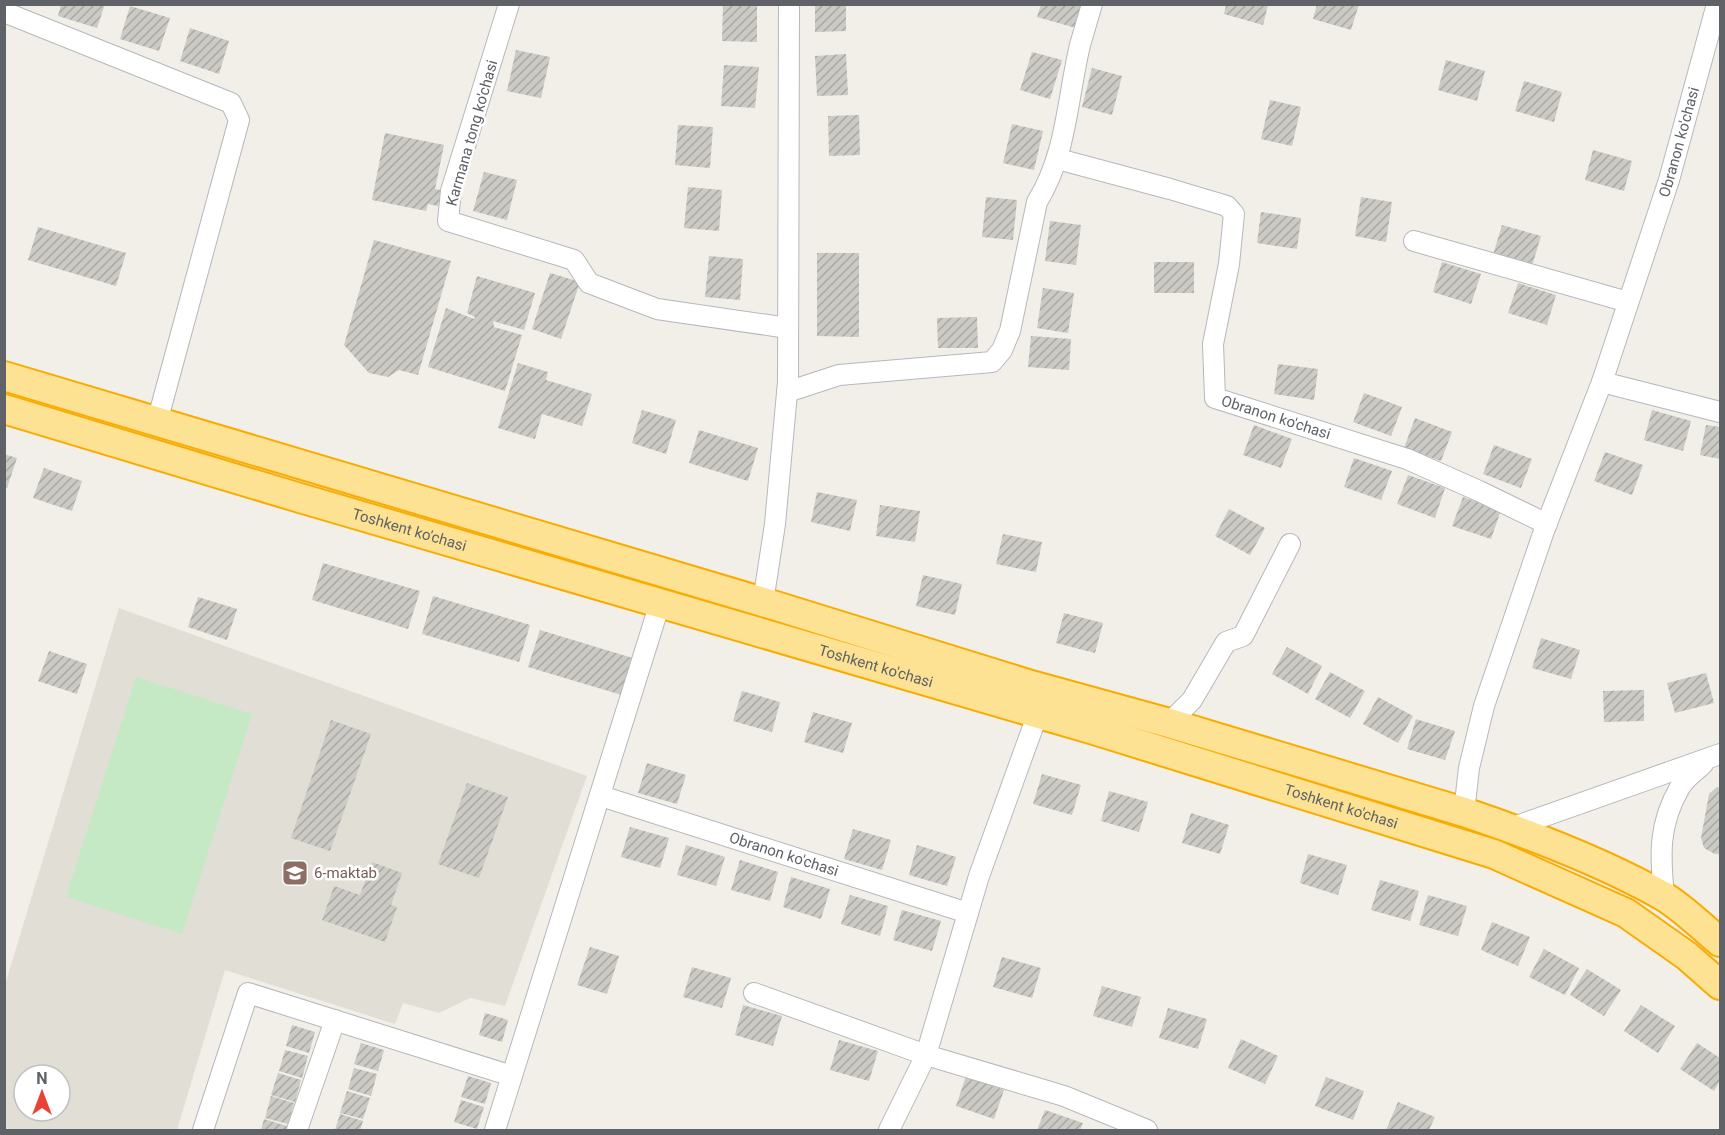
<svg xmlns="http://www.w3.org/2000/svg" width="1725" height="1135" font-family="Roboto,sans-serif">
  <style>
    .education { fill: #e1ded6; fill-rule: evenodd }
    .pitch { fill: #c5e8c5 }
    .building { fill: url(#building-hatch) }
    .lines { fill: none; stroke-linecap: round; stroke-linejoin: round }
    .minor-casing { stroke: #b5b8bc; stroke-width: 22 }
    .highway-casing { stroke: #f9ab00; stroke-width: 32 }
    .minor { stroke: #fff; stroke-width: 20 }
    .highway { stroke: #fde293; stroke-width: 28 }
    .labels { text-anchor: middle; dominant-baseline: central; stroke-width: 5; stroke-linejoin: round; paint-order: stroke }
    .street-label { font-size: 15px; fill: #5f6368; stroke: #fff }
    .education-label { font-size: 15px; fill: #785e54; stroke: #fff; text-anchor: start }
  </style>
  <defs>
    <pattern id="building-hatch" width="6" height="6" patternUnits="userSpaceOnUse" patternTransform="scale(1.5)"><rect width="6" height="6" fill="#cccac5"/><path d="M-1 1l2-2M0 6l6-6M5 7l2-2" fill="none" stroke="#a9a8a4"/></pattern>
  </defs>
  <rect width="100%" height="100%" fill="#f1efe8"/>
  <path class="education" d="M119,608L587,776L505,1006L470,998L439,1013L403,1003L395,1024L225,970L177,1130H5V985ZM24,1075H60V1111H24Z"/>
  <path class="pitch" d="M136,677L252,714L182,934L66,897Z"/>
  <path class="building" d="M61,4H105L97,28L58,16Z
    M723,4H757V42L722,41Z
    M815,4H846V31L815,32Z
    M1041,4H1083L1076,28L1037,17Z
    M1317,4H1359L1351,30L1313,19Z
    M1226,5H1268L1263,25L1224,14Z
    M130,6L170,18L159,51L120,39Z
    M190,28L229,41L219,74L180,61Z
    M516,50L550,57L541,98L507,91Z
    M1032,52L1062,60L1050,99L1020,90Z
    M846,54L848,95L817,96L815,56Z
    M1446,60L1485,71L1477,101L1438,90Z
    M724,65L759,67L755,108L721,106Z
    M1092,68L1122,76L1112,115L1082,107Z
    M1524,81L1562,92L1554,122L1515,111Z
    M1270,100L1301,107L1292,146L1261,139Z
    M859,115L860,155L829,156L828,116Z
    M1012,124L1043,131L1034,170L1003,163Z
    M678,125L713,127L710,168L675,165Z
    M385,133L444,145L435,189L441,190L438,206L428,204L426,211L372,200Z
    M1593,150L1632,161L1624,191L1585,180Z
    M484,172L517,180L507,220L473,211Z
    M688,187L722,190L719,231L684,228Z
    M986,197L1017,200L1013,240L982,237Z
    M1361,197L1392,202L1386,242L1355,236Z
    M1261,212L1301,218L1297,249L1257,243Z
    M1050,221L1081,225L1076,265L1045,261Z
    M1502,225L1541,236L1532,266L1493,255Z
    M38,227L126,253L116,286L28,260Z
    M374,240L451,261L418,375L399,370L388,377L369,373L344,345Z
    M817,253H859V337L817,336Z
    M709,256L743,259L740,300L705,297Z
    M1154,262H1194V293H1154Z
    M1442,262L1481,274L1471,304L1433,292Z
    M550,273L580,282L561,339L532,329Z
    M477,276L535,293L524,330L493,321L494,327L522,335L505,391L428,367L446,308L474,319L475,317L467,313Z
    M1518,283L1556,295L1547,325L1508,313Z
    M1043,288L1074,293L1068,333L1037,328Z
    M977,317L978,348H938L937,318Z
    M1031,336L1071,339L1069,370L1028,367Z
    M518,363L548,372L546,380L592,394L582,426L542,414L535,439L498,428Z
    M1278,364L1318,369L1314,400L1274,394Z
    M1364,393L1402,407L1391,436L1353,422Z
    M642,410L676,420L666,454L632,443Z
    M1652,410L1691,421L1683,451L1644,440Z
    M1415,418L1452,432L1441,461L1404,448Z
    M1254,425L1292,439L1281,468L1243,455Z
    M1706,425L1720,427V459L1700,455Z
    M699,430L758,448L748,481L689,463Z
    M1494,445L1532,459L1521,488L1483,474Z
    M1605,452L1643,465L1632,495L1594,481Z
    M4,454L17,458L7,488L4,487Z
    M1354,458L1392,471L1381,500L1344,487Z
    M44,468L82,481L72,511L33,498Z
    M1408,475L1445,488L1435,518L1397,504Z
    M817,492L857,500L850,531L811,522Z
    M1463,497L1501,510L1491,539L1452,526Z
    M880,505L920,511L915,542L876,536Z
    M1229,509L1265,528L1250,555L1215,536Z
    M1003,534L1042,542L1036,572L996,564Z
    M323,563L420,591L408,629L312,600Z
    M923,575L962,584L955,615L916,606Z
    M433,596L530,625L519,662L422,634Z
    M198,597L237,609L227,640L188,627Z
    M1064,613L1103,623L1095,653L1056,643Z
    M540,630L636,659L625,696L528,667Z
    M1541,638L1580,650L1571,679L1532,668Z
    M1287,647L1322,666L1308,694L1272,674Z
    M49,651L87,664L77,694L38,681Z
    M1330,672L1365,691L1350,718L1315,699Z
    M1706,673L1714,703L1675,713L1667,683Z
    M1644,690V721L1604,722L1603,691Z
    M742,691L780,702L772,732L733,721Z
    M1378,697L1413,716L1398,743L1363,724Z
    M813,712L852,723L843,753L804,742Z
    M1416,719L1455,731L1445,760L1407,749Z
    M331,720L371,734L330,851L291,838Z
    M647,763L686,775L677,804L638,793Z
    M1042,774L1081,785L1072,815L1033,804Z
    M467,783L508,797L479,878L438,864Z
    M1717,787L1720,788V854H1715L1704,848L1701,838L1709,794Z
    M1109,791L1148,802L1139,832L1101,821Z
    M1191,813L1229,825L1220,854L1182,843Z
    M630,827L669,838L660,868L621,857Z
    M853,829L891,840L882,870L844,859Z
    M686,845L725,857L716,886L677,875Z
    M917,845L956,857L947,886L909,875Z
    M1308,854L1347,865L1338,895L1300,883Z
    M740,860L778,872L770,901L731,890Z
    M372,862L402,873L391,905L397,907L385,942L322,920L334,886L360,895Z
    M791,877L830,889L821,919L783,907Z
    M1380,880L1419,891L1410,921L1371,910Z
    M850,895L888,906L880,936L841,924Z
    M1428,895L1467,906L1458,936L1419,925Z
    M902,910L941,921L932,951L893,940Z
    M1492,922L1530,937L1518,966L1481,950Z
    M590,947L619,956L607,994L577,985Z
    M1544,949L1579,968L1565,995L1529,977Z
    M1002,957L1041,968L1032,998L993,987Z
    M692,967L731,978L722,1008L683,997Z
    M1587,969L1621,990L1604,1016L1570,995Z
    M1102,986L1141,997L1132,1027L1093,1016Z
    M743,1005L782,1016L773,1046L735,1035Z
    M1641,1005L1675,1026L1658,1053L1624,1031Z
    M1168,1008L1207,1019L1198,1049L1159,1038Z
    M485,1013L508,1020L502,1042L479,1035Z
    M292,1025L315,1032L309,1053L286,1046Z
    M1241,1039L1278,1056L1265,1084L1228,1068Z
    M839,1040L878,1051L869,1081L830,1070Z
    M361,1043L384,1050L378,1071L354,1064Z
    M1697,1043L1720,1058V1081L1714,1091L1680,1069Z
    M285,1050L308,1056L302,1078L279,1071Z
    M354,1068L377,1074L371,1096L348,1089Z
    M278,1073L301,1080L295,1102L271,1095Z
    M468,1076L491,1083L485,1104L461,1097Z
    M966,1076L1004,1090L994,1119L956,1106Z
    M1326,1077L1364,1091L1353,1120L1315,1106Z
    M347,1091L370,1098L363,1119L340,1113Z
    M271,1096L294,1103L288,1124L265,1118Z
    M461,1100L484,1107L477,1129L454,1122Z
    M1398,1102L1435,1117L1429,1130H1386Z
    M1045,1110L1083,1123L1080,1130H1037Z
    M340,1114L363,1121L360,1130H335Z
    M264,1119L287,1126L286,1130H261Z"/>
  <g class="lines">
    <defs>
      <g id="minor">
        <path d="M509,4L451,191L448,221L574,260L589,283L657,309L788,328"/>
        <path d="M4,12L231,103L239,120L157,422"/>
        <path id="s1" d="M1058,159L1170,189L1227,206L1234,214L1229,264L1213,344L1215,398L1407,459L1479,491L1547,524"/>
        <path d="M1414,241L1628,302"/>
        <path d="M1602,382L1720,412"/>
        <path d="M787,392L839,375L992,362L1002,350L1010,331L1037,202C1067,153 1067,100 1080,45C1084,31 1088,18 1092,4"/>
        <path d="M763,602L775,524L788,382L789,4"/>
        <path d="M1169,723L1192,700L1226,642L1243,636L1290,544"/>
        <path id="s2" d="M601,796L968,913"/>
        <path id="s3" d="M1464,812L1469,768L1484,706L1545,528L1602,382L1669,180L1717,4"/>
        <path d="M1511,828L1720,754"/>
        <path d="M1664,897C1660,855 1658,825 1680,787C1685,778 1696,771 1703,764"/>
        <path d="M754,993L926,1055L1064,1096L1147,1130"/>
        <path d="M203,1130L248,993L512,1076"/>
        <path d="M297,1130L335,1020"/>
        <path d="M495,1130L660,603"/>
        <path d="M889,1130L926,1055L979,876L1038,713"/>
      </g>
      <g id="highway">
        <path d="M4,376L763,602L1031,685L1169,723L1464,812C1529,834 1603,862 1663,896C1683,908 1702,927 1720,942"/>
        <path id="s4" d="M4,409L300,498L1094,730L1494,854L1626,913L1687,956L1720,985"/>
      </g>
    </defs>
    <use href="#minor" class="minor-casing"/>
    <use href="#highway" class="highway-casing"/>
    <use href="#minor" class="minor"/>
    <use href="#highway" class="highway"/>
  </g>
  <defs>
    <symbol id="school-square" viewBox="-11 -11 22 22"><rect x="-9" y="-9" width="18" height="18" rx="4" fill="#8d6e63" stroke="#fff"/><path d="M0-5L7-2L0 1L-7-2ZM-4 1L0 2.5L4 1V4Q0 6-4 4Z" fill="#fff"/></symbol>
  </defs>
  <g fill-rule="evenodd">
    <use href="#school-square" x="280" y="858" width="30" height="30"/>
  </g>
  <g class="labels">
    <g class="street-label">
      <text transform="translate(472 133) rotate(-74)">Karmana tong ko'chasi</text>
      <text stroke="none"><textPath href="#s3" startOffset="705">Obranon ko'chasi</textPath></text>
      <text stroke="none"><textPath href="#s1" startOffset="436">Obranon ko'chasi</textPath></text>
      <text stroke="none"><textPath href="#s4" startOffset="423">Toshkent ko'chasi</textPath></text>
      <text stroke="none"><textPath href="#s4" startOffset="909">Toshkent ko'chasi</textPath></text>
      <text stroke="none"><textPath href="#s4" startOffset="1395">Toshkent ko'chasi</textPath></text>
      <text stroke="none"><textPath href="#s2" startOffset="192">Obranon ko'chasi</textPath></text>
    </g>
    <g class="education-label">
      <text x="314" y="873">6-maktab</text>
    </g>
  </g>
  <rect width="1725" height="1135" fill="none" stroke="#5f6368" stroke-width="12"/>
  <g transform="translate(42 1093)"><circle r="28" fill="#ffffff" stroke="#bfc1c3" stroke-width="1.5"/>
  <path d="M0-4.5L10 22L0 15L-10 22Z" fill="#ea4335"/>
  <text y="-9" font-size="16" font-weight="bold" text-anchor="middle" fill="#5f6368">N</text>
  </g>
</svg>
